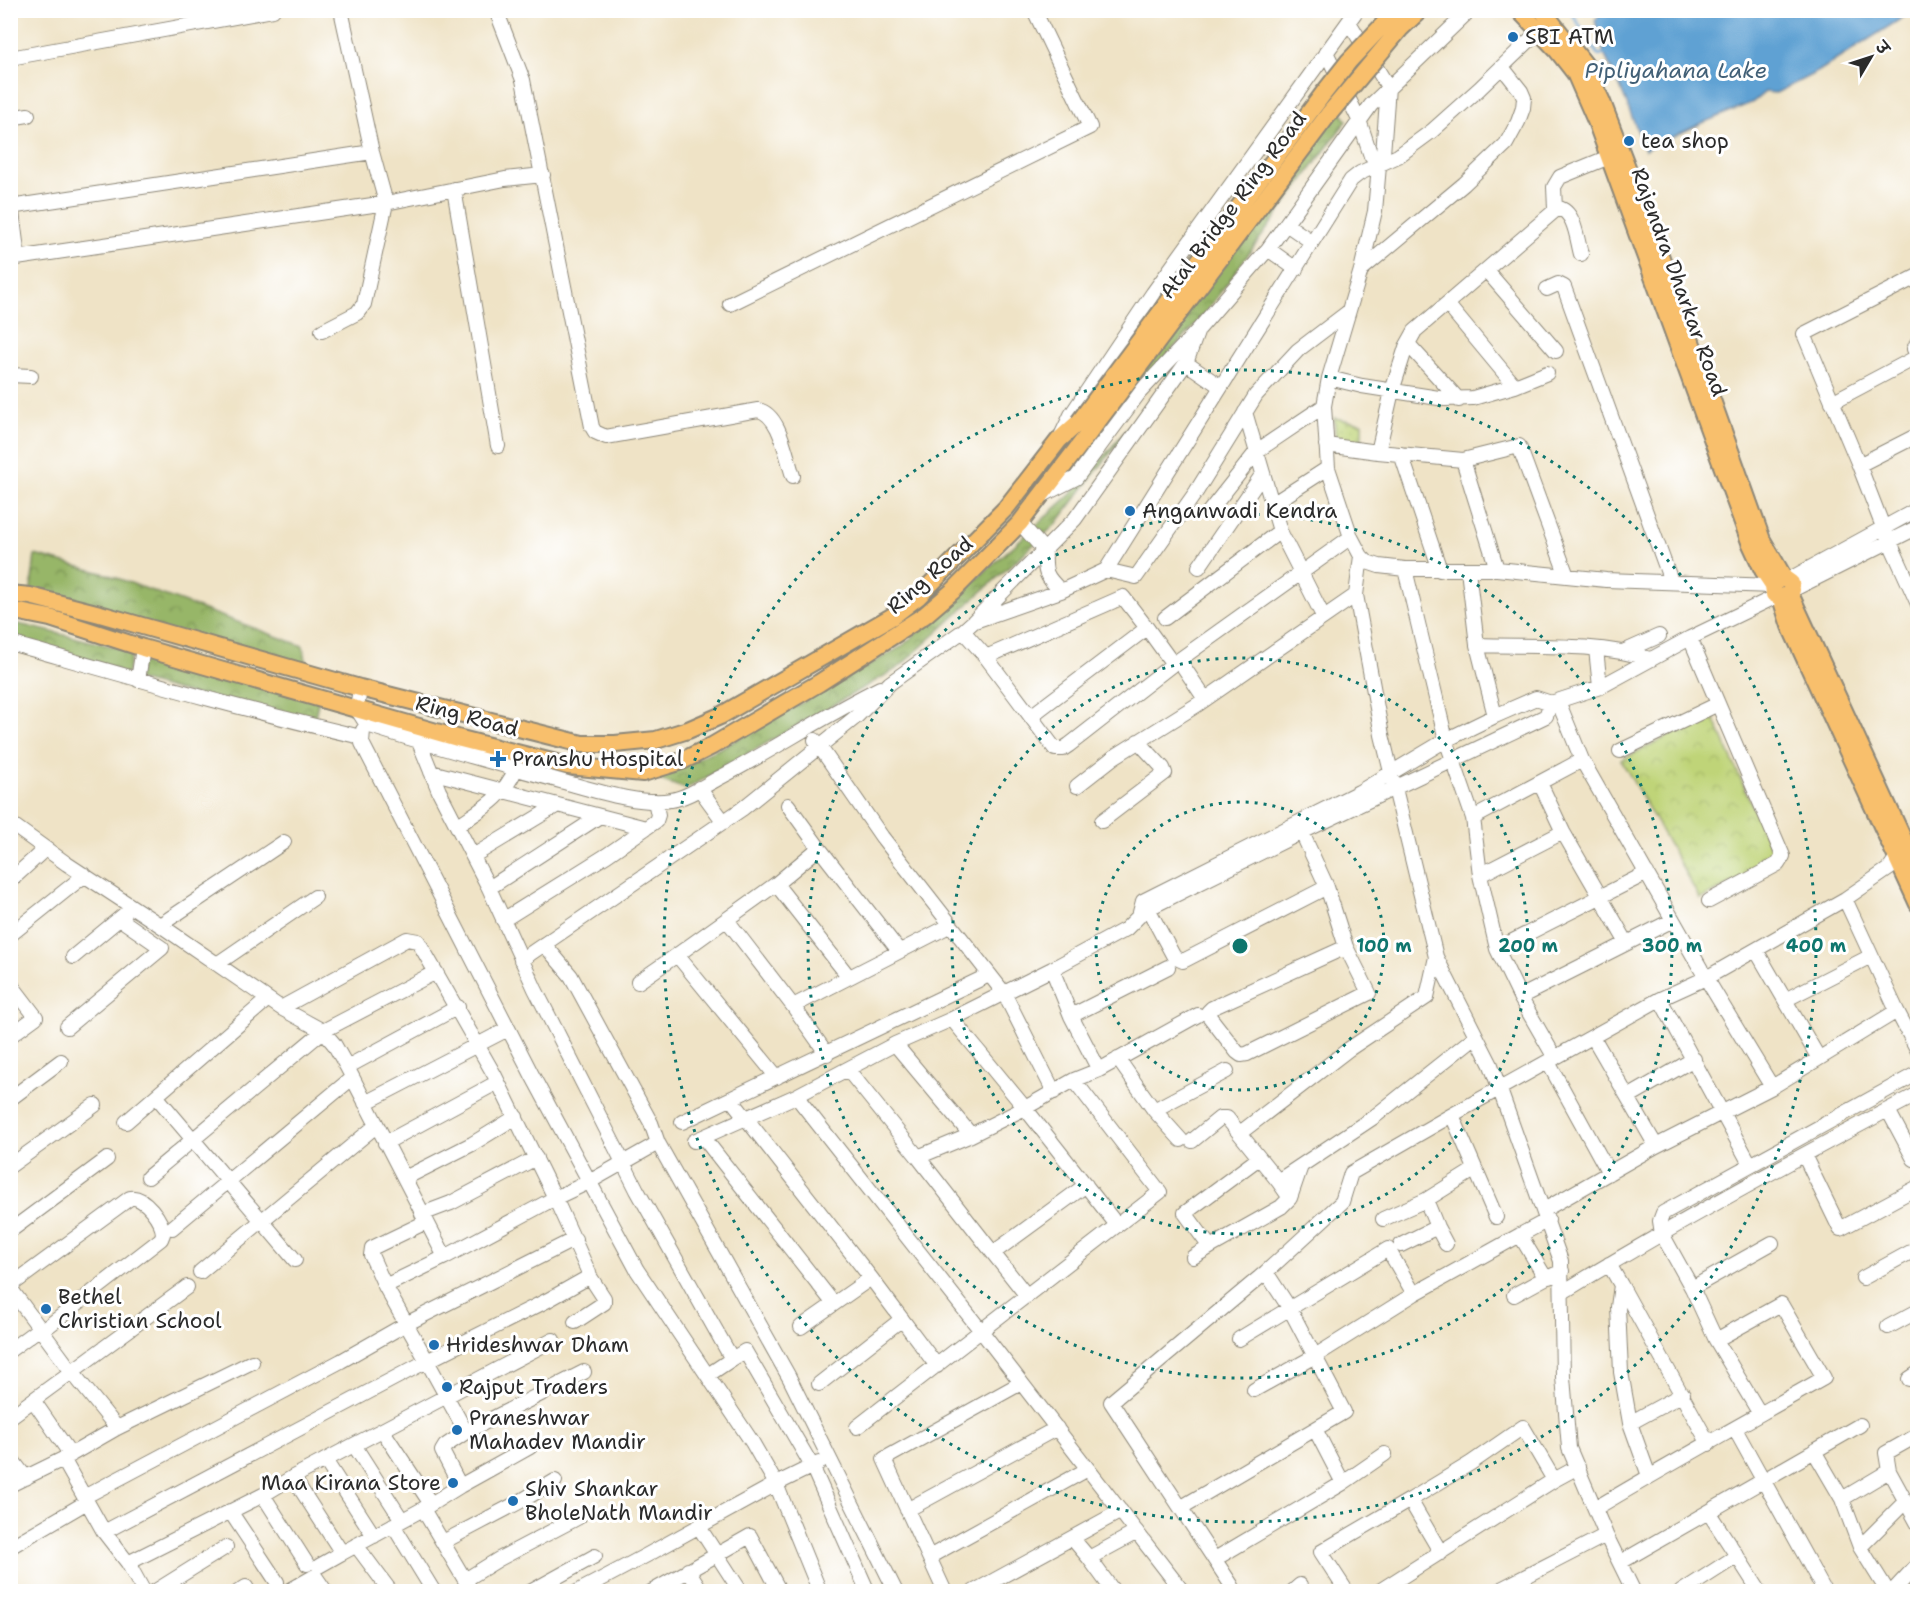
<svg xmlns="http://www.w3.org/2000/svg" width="1928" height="1602" font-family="'Shantell Sans','Playpen Sans Deva',sans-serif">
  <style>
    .grass { fill: url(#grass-dots); stroke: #758052; stroke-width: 1.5 }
    .forest { fill: url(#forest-crowns); stroke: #61704a; stroke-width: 1.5 }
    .park { fill: url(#park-crowns); stroke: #758052; stroke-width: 1.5 }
    .water { fill: #5fa1d3; stroke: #45667f; stroke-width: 1.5 }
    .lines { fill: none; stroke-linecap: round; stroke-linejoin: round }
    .stream { stroke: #5fa1d3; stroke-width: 3 }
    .minor-casing { stroke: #8d8778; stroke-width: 16 }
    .major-casing { stroke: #8d8778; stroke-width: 20 }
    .minor { stroke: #fff; stroke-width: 14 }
    .major { stroke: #f8bf6c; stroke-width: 16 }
    .major-bridge-casing { stroke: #8d8778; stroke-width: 20; stroke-linecap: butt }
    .major-bridge { stroke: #f8bf6c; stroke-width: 16 }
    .ring { fill: none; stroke: #0f766e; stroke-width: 3; stroke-dasharray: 3 6 }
    .poi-dot { fill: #1f6fb2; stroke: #fff; stroke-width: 2 }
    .labels { text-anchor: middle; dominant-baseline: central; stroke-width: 6; stroke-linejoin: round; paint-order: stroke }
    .poi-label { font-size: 21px; fill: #2b2b2b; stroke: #fff; text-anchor: start }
    .street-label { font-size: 21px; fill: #2b2b2b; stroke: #fff }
    .water-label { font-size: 22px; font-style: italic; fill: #426077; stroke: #fff }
    .centre { fill: #0f766e; stroke: #fff; stroke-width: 3 }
    .ring-label { font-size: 18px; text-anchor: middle; font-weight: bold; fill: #0f766e; stroke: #fff; stroke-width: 6; stroke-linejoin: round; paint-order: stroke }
  </style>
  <defs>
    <pattern id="grass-dots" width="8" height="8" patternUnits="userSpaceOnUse" patternTransform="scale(1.5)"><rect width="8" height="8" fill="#bfd478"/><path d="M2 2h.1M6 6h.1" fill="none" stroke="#a4b668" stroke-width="1.8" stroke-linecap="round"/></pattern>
    <pattern id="forest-crowns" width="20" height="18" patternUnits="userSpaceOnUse" patternTransform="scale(1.5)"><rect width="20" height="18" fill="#97b668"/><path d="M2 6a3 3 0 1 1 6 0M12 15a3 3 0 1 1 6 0" fill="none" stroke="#7b9456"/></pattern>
    <pattern id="park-crowns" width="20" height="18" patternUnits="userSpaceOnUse" patternTransform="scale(1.5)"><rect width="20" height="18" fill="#bfd478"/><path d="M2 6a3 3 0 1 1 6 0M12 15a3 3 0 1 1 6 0" fill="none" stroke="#a4b668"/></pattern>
  </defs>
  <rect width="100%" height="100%" fill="#fff"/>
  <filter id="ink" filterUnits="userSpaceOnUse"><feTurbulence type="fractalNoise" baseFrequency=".0167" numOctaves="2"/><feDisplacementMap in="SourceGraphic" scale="12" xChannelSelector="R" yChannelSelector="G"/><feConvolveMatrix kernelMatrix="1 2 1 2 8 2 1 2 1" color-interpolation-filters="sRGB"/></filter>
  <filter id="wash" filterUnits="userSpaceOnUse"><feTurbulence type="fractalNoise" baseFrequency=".008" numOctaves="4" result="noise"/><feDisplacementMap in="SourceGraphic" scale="24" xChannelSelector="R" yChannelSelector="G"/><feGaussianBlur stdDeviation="1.35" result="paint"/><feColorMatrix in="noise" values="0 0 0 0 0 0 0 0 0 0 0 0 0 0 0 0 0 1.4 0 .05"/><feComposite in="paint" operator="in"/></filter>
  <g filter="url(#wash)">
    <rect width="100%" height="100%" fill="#efe3c6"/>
    <path class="grass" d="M1334,418L1362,423V443L1336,440Z"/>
    <path class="forest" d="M1334,105L1347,120L1200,320L1111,415Z
      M1141,413L1056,524L898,668L686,789L654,778L729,744L901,647L1070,495Z
      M35,555L106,574L303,646L309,673L30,596Z
      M10,622L132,651L127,677L11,643Z
      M143,648L319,698L313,726L138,680Z"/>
    <path class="park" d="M1712,714L1777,862L1700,899L1621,760Z"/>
    <path class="water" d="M1605,10H1913V11L1819,71L1776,93L1765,92L1753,102L1700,124L1645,150L1619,84L1604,54L1595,20Z"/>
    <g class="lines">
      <path class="stream" d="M1570,10L1598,55L1604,54"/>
    </g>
  </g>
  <g filter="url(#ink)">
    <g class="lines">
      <defs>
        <path id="minor" d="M496,10L523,80L592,427L595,432L606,437L758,410C780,414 786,456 793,476
          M1349,22L1388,87L1383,154L1379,166L1375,211L1361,270L1329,378L1324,406L1328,468L1351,537L1361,556L1367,562L1379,566L1405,569H1497L1606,580L1773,586
          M1326,52L1359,120L1371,156L1379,166
          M10,58L273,10
          M10,118L28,115
          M454,189L498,446
          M10,196L18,258
          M10,207L372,152
          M1555,209L1554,187L1560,177L1609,157
          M1286,224L1312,242
          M1268,249L1296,269
          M10,259L386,203L505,179L543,175
          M1361,270L1464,184L1506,144L1518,122L1523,108L1524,98L1521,91L1502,67
          M1486,270L1558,208C1575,211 1577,240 1581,254
          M1547,289L1558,284L1564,287L1671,581
          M730,304L1090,127L1034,10
          M322,331L357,313L364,304L386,203L372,152L341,10
          M1918,341L1914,349L1918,358
          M1408,344L1459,400
          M1186,363L1221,387
          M10,375L31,376
          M1329,378L1362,386L1445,399L1473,398L1515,386L1447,304
          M1515,386L1547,373
          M1832,402L1917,357
          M1245,412L1280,531L1323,616
          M1918,435L1859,465L1883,527L1918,604
          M1060,438L1071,415L1153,293L1357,10
          M1326,445L1378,452L1392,391L1406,347L1415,331L1486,270L1556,351
          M1378,452L1463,460L1519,446L1567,576
          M1401,454L1440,570
          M1463,460L1497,569
          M1859,465L1804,334L1918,276
          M1043,495L1076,478L1139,393L1198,330L1268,249L1371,105L1470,10
          M1274,503L1328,468
          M1208,513L1257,451L1324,406
          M1020,523L1045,551C1044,572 1045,576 1061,591
          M1361,556L1356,595L1382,735L1436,957L1491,1065L1561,1261L1563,1377L1569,1448L1606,1535L1634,1592
          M1199,567L1262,475
          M1405,569L1446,740L1473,818L1480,875L1497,949L1520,997L1555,1058
          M1106,570L1136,577L1196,492L1256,395L1298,350L1348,312
          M1468,570L1477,645L1495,716
          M1788,580L1918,509
          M1792,590L1918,527
          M1165,618L1280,531
          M975,621L1061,591L1106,570L1351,180L1360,173L1398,156L1432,131L1479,89L1539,31
          M963,631L986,657L1055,749H1063L1069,745L1173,664L1147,628L1031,716
          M1690,638L1783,856L1778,864L1709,901
          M10,643C127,676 243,710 361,737
          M1477,645C1534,647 1595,642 1650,659
          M1596,649L1600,687
          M1623,652L1659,636
          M986,657L1123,597L1147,628
          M138,680L143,648
          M360,688L357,709L367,725L363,730L362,743L532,1075L637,1270L752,1442L776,1484L820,1592
          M1205,699L1179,660L1351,537
          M1558,701L1582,760L1706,978L1772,1087
          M367,725C432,746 498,764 564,782C593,790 643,806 671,800C689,797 705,785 721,777C775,749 825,715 880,688
          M815,740L882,837L1004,993L952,1019
          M419,742L439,791L489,888L535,989L637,1190L732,1359L745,1351L812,1466L868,1592
          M1620,751L1718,704
          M431,772L646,828
          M1540,783L1563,832L1627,943
          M1077,786L1114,757L1197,705L1356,595
          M699,788L724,822
          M788,805L819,848
          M1473,818L1582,760
          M1102,821L1165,773L1163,768L1138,741
          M10,823L67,864L166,929L281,1008L407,939L418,941L495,1076L555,1198L445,1257L347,1067L334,1044L323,1031L148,1177
          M1298,824L1327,887
          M457,826C484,807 501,800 516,769
          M473,856L556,806
          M1480,875L1563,832
          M10,881L45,849
          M776,884L819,848L899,951
          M489,888L600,816
          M1845,899L1897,1011
          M1143,901L1359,792L1446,740L1495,716L1536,698L1551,703L1600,687L1690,638L1777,596
          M1144,901L1174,957L1183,961L1327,887L1346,947
          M1147,909L1302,832L1546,716L1551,703
          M503,920L607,855L656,821L658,815L655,801
          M727,920L793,1006
          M160,925L284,842
          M10,935L85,875
          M544,944L571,976L651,1123L658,1143
          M1346,947L1369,993L1247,1054L1241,1055L1237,1052L1209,1016L1208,1012L1212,1008Z
          M1497,949L1647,873
          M1756,950L1818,1057
          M73,957L125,914
          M521,960L742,809L857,716L890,683L963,631L973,622L1075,519L1186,363L1198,330
          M217,964L315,897
          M1052,969L1126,929L1139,916L1143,901
          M638,982L677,955
          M10,983L36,1017L10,1036
          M1520,997L1673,920
          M1660,999L1750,1164
          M1785,1000L1871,956
          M281,1008L323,1031L436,972
          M1071,1016L1168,967
          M67,1027L162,948L120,919
          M1593,1037L1656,1146
          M895,1044L796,1096L982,1332L1183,1592
          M827,1054L793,1006L951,925
          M1118,1059L1154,1110L1181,1140
          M1548,1062L1609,1173
          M347,1067L458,1007
          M848,1070L918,1157
          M777,1077L677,955L776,884L849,977
          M1074,1080L1025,1108L1117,1225
          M1054,1092L1004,993L1052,969L1071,1016L1099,1070
          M156,1096L295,1260
          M1628,1097L1694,1059
          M10,1099L61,1061
          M731,1099L871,1278L937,1366
          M365,1103L508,1029
          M1154,1110L1227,1071
          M1888,1110L1914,1159
          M126,1122L268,999
          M682,1122L989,975
          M1240,1133L1349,1049L1427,997L1436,957
          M971,1135L895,1044L952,1019L1025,1108L971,1135L918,1157L993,1253
          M703,1137L834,1304
          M694,1141L796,1096
          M1192,1141L1220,1118H1227L1278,1181
          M385,1143L498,1082
          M1804,1155L1840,1229L1918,1187
          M1259,1158L1185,1213L1210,1247L1281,1207L1290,1198L1278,1181L1374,1117L1476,1036
          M10,1166L95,1105
          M405,1178L472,1144L516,1117
          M1290,1198L1301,1166
          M1544,1210L1656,1146L1772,1087L1897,1011L1918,1051
          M422,1214L451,1203L536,1158
          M1496,1217L1452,1115L1660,999L1706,978L1845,899L1890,868L1897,858L1918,846
          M1383,1219L1426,1200
          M1548,1220L1520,1235L1545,1277H1549L1562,1271
          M172,1228L352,1078
          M10,1231L107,1159
          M1446,1244L1437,1227L1426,1200L1474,1170
          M1401,1245L1437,1227
          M1193,1257L1210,1247
          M1609,1264L1621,1285L1618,1307L1621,1372L1630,1423L1649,1476
          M200,1272L377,1125
          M1863,1278L1918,1248
          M1621,1285L1709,1444
          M10,1286L130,1198C144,1195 163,1221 163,1234L161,1239L42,1331
          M385,1286L371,1255L372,1248L426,1222
          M10,1288L72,1372L117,1428
          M1692,1288L1772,1243
          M1563,1292C1678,1222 1798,1157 1918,1094
          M1514,1295L1547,1277
          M1027,1296L993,1253L1086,1185
          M575,1322L604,1303V1298L589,1275
          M801,1327L871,1278
          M1888,1327L1918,1311
          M1239,1339L1388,1249L1414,1294L1520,1235
          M1716,1340L1692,1288L1662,1234L1660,1221L1663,1213L1918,1073
          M10,1350L40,1328
          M708,1375L732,1359
          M1909,1379L1918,1373
          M819,1384L902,1319
          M1254,1390L1315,1356L1414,1294
          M33,1400L71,1455
          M10,1417L187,1287
          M1630,1423L1683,1394
          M857,1427L1160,1192L1074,1080L1099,1070L1198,1015
          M1735,1429L1825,1592
          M383,1431L431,1504
          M466,1432L584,1372
          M354,1445L402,1520
          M1814,1451L1842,1499L1860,1547L1888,1592
          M10,1457L26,1478
          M63,1459L117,1428L252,1362
          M325,1460L374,1536
          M1889,1471L1918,1524
          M1343,1483L1385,1454
          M10,1485L63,1459L104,1532L427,1361L385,1286L445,1257
          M460,1486L530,1447
          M263,1495L307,1564
          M84,1497L341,1361L406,1324L575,1239
          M1842,1499L1889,1471L1886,1453L1918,1435
          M1182,1507L1344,1412L1290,1309L1266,1272
          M1596,1508C1671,1463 1748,1421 1824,1378L1781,1304L1716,1340L1760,1414
          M423,1509L342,1553L293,1477L553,1340
          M907,1510L1057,1428
          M230,1511L277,1582
          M393,1525L434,1592
          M699,1527L741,1592
          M104,1532L128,1563L263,1495L293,1477
          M1072,1538L1089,1558L1137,1532
          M443,1542L521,1501L555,1481
          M356,1545L391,1592
          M10,1547L87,1502
          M1860,1547L1905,1502
          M1441,1553L1410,1500L1471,1463L1523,1427L1554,1480
          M1737,1556L1760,1592
          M929,1557L1088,1469
          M1089,1558L1114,1592
          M1215,1559L1343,1483L1315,1429
          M1621,1562L1860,1425
          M128,1563L144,1592
          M319,1566L342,1553
          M688,1570L702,1592
          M465,1580L499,1559L579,1517
          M1232,1586L1111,1402L1266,1272L1342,1202L1351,1173L1452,1115
          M154,1592L226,1547
          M238,1592L246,1587L249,1592
          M287,1592L315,1576L326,1592
          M472,1592L423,1509L460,1486L442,1451L445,1446L466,1432L427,1361L548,1300L587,1278L589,1273L555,1198L589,1182L658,1143L789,1377L896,1592
          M530,1592L595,1556
          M577,1592L647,1555L776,1484L819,1463
          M651,1592L750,1536L780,1592
          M945,1592L884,1459L1021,1383
          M973,1592L1121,1511
          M1292,1592L1300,1585
          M1347,1592L1321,1552L1410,1500
          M1378,1592L1554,1480L1578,1467
          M1502,1592L1501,1589L1606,1535
          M1681,1592L1737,1556L1709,1513
          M1892,1592L1918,1564"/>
        <path id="major" d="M1519,10L1557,50L1575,73L1596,121L1750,542L1763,570L1773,585L1774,594L1781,598H1784L1792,590L1791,583L1784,578L1776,581L1773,585
          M1542,10L1585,65L1602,102L1650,227L1762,540L1784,578
          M10,594L30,596L100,614L360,688L582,744H615L656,740L688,730L720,716L893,616L918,597L1006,508L1059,440L1079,422
          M1790,594L1918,871
          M1781,598L1790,626L1918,904
          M10,610L50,618L143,648L461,739L568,766L643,773L682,761L712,746L819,683L925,615L954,590L1020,523L1089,433"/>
      </defs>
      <use href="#minor" class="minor-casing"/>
      <use href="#major" class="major-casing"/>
      <use href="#minor" class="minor"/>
      <use href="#major" class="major"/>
      <defs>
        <path id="major-bridge" d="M1079,422L1323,94L1349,61L1397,10
          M1089,433L1328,115L1400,29L1420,10"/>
      </defs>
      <use href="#major-bridge" class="major-bridge-casing"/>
      <use href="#major-bridge" class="major-bridge"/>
    </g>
  </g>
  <g class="ring">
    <circle cx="1240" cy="946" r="144"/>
    <circle cx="1240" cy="946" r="288"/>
    <circle cx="1240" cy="946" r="432"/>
    <circle cx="1240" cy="946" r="576"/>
  </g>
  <g class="poi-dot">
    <circle cx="1513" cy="37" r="6"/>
    <circle cx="1629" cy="141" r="6"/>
    <circle cx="1130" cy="511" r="6"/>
    <path d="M495 750h6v6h6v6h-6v6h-6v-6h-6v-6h6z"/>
    <circle cx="46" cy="1309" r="6"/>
    <circle cx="434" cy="1345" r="6"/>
    <circle cx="447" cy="1387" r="6"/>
    <circle cx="457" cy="1430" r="6"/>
    <circle cx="453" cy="1483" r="6"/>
    <circle cx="513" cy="1501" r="6"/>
  </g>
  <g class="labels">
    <g class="poi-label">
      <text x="1525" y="37">SBI ATM</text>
      <text x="1641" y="141">tea shop</text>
      <text x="1142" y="511">Anganwadi Kendra</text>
      <text x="512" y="759">Pranshu Hospital</text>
      <text x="58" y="1297">Bethel<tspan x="58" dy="24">Christian School</tspan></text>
      <text x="446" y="1345">Hrideshwar Dham</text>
      <text x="459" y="1387">Rajput Traders</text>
      <text x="469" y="1418">Praneshwar<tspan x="469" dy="24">Mahadev Mandir</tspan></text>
      <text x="441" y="1483" text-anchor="end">Maa Kirana Store</text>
      <text x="525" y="1489">Shiv Shankar<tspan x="525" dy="24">BholeNath Mandir</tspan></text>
    </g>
    <g class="street-label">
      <text transform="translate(1233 205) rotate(-53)">Atal Bridge Ring Road</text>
      <text transform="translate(1679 282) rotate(70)">Rajendra Dharkar Road</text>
      <text transform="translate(930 575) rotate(-41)">Ring Road</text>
      <text transform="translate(467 716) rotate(15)">Ring Road</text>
    </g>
    <g class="water-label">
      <text x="1676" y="70">Pipliyahana Lake</text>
    </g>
  </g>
  <circle cx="1240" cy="946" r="9" class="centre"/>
  <g class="ring-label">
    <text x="1384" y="952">100 m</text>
    <text x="1528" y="952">200 m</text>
    <text x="1672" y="952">300 m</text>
    <text x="1816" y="952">400 m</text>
  </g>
  <rect width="1928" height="1602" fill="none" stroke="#fff" stroke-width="36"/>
  <g transform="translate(1871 57) rotate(51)" stroke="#ffffff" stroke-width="4.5" paint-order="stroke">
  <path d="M0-4.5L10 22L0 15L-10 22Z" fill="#2b2b2b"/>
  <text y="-9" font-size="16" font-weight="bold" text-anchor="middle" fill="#2b2b2b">उ</text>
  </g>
</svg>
